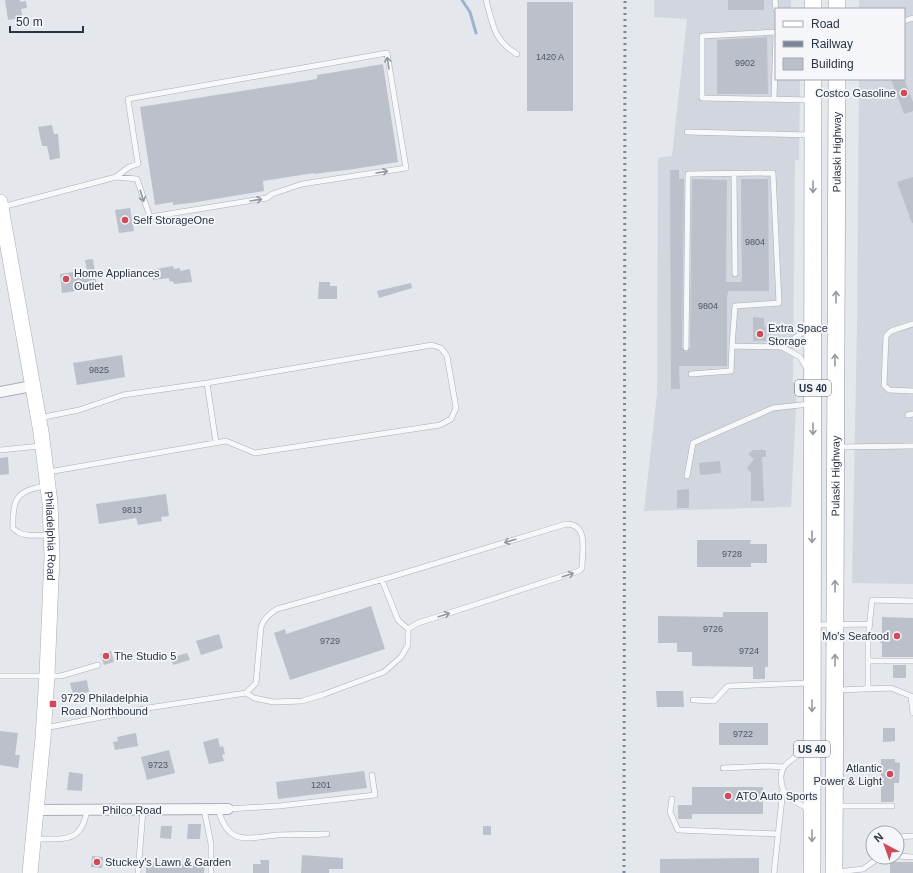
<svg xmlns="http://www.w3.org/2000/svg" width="913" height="873" font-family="Helvetica,sans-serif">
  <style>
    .built { fill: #d2d6de }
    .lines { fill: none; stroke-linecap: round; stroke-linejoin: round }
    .stream { stroke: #9fb4cc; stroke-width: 3 }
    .building { fill: #bbc0ca }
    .service-casing { stroke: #a9aeb7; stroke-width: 6 }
    .minor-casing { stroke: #a9aeb7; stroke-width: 12 }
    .secondary-casing { stroke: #a9aeb7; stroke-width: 16 }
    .trunk-casing { stroke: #8b94a3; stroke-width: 18 }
    .service { stroke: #f7f8fa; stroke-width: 5 }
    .minor { stroke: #f7f8fa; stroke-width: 10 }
    .secondary { stroke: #fff; stroke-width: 15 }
    .trunk { stroke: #fff; stroke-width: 17 }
    .rail { stroke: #7d8696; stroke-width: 3; stroke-dasharray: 2 4; stroke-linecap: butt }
    .oneway { stroke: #9196a0 }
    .oneway2 { stroke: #959aa2 }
    .poi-dot { fill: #d1495b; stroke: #f4f6f9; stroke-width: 1.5 }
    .labels { text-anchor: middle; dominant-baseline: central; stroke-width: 3.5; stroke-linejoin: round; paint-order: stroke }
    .number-label { font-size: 9px; fill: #4f5766 }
    .shield { fill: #f4f6f9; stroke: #676e7b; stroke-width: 1 }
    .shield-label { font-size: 10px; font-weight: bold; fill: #2b3445 }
    .poi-label { font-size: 11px; fill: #2b3445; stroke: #f4f6f9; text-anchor: start }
    .street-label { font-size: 11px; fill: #2b3445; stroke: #f4f6f9 }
  </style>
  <rect width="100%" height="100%" fill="#e4e7ec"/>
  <path class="built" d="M654,0H791V9H776V79H800L799,160H795L793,381L797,387L791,507L644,511L657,394L658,158L672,156L687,19L654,17Z
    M859,0H913V584L852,583L857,326L859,79H904V9H859Z"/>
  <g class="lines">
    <path class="stream" d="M462,0L470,12L476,33"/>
  </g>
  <path class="building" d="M5,0H20V2L26,1L27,8L21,9L23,18L8,20Z
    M728,0H764V10H728Z
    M527,2H573V111H527Z
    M767,37L768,94H717V40Z
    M383,64L398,162L354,169L314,174V173L263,181L264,191L191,203L173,205V202L155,205L140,107L317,79V75Z
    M891,79H904L913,102V111L904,114Z
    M52,125L54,134H58L60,158L50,160L47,146H42L38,127Z
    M670,170H679V179H684L682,348L686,352L688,351L690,348L692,179L727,180L726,282H742L741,179H768L769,291H728V295H727V366H679L680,389H671Z
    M913,177V223H912L897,182Z
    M130,208L134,231L119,233L115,210Z
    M93,259L97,288L62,293L60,274L87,270L85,260Z
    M173,266L174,269L180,268V271L190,269L192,282L174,284L173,281L170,282L169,278L153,280L151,270Z
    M319,282H330V286H337V299H318Z
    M411,283L412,288L379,298L377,291Z
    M753,317L764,318V327H766V341H753Z
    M122,355L125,377L77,385L73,363Z
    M762,448V450H766V457H762L764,501H751V473L747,468L754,459L748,454L753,450H761Z
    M8,457L9,474L0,475V458Z
    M720,461L721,473L700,475L699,463Z
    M689,489V508H677V490Z
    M166,494L169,516L161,517L162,521L138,525L136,518L99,524L96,504Z
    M697,540H751L750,544H767V563H751V567H697Z
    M371,606L385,649L290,680L274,633L285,629L286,634Z
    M723,612H768V667H765V679H753V667L692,666V652H677V643H658V616L723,617Z
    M882,617L913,618V657H882V643H880V635H882Z
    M219,634L223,648L201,655L196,641Z
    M111,651L114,662L104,665L100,654Z
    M187,653L190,660L173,665L171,658Z
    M893,665H906V678H893Z
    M87,680L89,692L73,695L70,683Z
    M656,691H683L684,707H657Z
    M719,723H768V745H719Z
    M883,728H895V741L883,742Z
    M0,731L18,733L15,755H20L18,768L0,765Z
    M136,733L138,746L115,750L113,742L118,741L117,737Z
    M218,738L220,747L223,746L225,754L222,755L224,761L209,764L203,742Z
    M169,750L175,773L147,780L141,757Z
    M881,759H895V762L900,763L899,783H894V801L892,802H881Z
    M364,771L367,788L278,799L276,782Z
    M69,772L83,774L82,791L67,790Z
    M692,787H763V814H692V819H678V805H692Z
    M188,824H201L200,839H187Z
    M161,826H172L171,839L160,838Z
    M483,826H491V835H483Z
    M302,855L343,858V869H329V873H301Z
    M92,856L103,857L102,868L91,867Z
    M759,858V873H660V859Z
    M260,860H269V873H253V864H261Z
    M146,862L205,865L204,873H146Z
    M890,862H913V873H890Z"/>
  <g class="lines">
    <defs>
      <path id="service" d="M486,0C493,24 493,40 517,54
        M775,0L776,10
        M904,21L913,18
        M776,32L702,36V98L810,100
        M774,99L776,35
        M687,132L810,135
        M734,173L735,274
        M2,207L116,177L137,179L150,217L267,198L272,194L302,184L406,168L387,53L128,99L138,164L129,167L116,177
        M913,324L891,331L886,336L884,385L889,390L913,391
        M782,347L802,333L807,326
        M686,348L688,174L773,173L779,303L735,306L732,346
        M691,374L731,371L732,346L782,347L800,357L807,369
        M207,383L216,443
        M908,415L913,414
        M39,418L79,410L123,395L207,383L432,345L441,348L447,356L456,408L451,419L440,425L255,453L226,441L48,472
        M838,447L913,446
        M0,450L40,446
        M687,476L693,443L773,408L810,404
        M46,486C16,490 12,500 13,528C21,538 37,535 49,535
        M815,625L870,624
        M868,661H913
        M0,676H61L98,665
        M868,689V639L872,600L913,601
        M838,690L891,688L911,696L913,713
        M246,693L256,683L261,627C264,618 270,614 277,609L391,577L566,524C589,524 582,551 582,568L579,571L418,623L408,629
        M693,700L714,701L728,686L809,683
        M45,728L148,708L246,693L254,698L273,702L302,701L322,695L384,672L401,657L408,645V629L398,620L382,580
        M723,768L767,766L783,767
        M783,789L789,798L810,810
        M672,799L670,812L678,830L778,834
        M837,806H892
        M204,809L211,844V873
        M218,809C221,819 225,830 234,835C244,841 265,836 277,835C293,834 310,835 327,834
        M228,809L279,806L375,795L372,775
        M897,837L913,836
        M34,839C63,838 81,845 87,810
        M897,856L913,857
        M837,872L863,869L880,857
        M138,873L143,810
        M774,873L783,789C775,765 791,760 809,749"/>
      <path id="minor" d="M0,392L32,386
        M36,810L228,809"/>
      <g id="secondary">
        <path id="s1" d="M0,202L41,432L50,503L52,556L47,675L43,738L30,873"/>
      </g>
      <g id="trunk">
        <path d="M813,9V0"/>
        <path d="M837,9V0"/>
        <path d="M812,873L813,79"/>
        <path id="s2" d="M834,873L837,79"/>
      </g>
    </defs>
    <use href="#service" class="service-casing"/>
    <use href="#minor" class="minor-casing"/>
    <use href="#secondary" class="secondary-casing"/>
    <use href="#trunk" class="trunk-casing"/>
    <use href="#service" class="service"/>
    <use href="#minor" class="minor"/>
    <use href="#secondary" class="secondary"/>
    <use href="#trunk" class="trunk"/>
    <path class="rail" d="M624,873L625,0"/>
  </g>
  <defs><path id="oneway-shaft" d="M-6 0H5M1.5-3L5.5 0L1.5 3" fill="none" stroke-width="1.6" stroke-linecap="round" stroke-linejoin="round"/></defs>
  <g class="oneway">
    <use href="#oneway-shaft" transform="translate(388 63) rotate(-99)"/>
    <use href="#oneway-shaft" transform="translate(382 172) rotate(-9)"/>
    <use href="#oneway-shaft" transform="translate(142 196) rotate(73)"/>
    <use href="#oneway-shaft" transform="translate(256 200) rotate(-9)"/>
    <use href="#oneway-shaft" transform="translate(510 541) rotate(163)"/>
    <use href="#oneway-shaft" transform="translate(568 575) rotate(-18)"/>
    <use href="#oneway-shaft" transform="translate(444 615) rotate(-18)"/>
  </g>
  <g class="oneway2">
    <use href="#oneway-shaft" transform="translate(813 187) rotate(90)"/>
    <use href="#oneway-shaft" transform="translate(836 297) rotate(-90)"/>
    <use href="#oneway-shaft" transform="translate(835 360) rotate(-90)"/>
    <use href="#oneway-shaft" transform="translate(813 429) rotate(90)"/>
    <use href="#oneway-shaft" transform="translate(812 537) rotate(90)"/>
    <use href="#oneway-shaft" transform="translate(835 586) rotate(-90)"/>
    <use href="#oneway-shaft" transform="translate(835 660) rotate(-90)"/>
    <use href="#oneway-shaft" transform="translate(812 706) rotate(90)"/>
    <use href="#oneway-shaft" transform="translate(812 836) rotate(90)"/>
  </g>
  <g class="poi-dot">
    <circle cx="904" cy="93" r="4"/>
    <circle cx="125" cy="220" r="4"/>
    <circle cx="66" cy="279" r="4"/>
    <circle cx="760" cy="334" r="4"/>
    <circle cx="897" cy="636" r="4"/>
    <circle cx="106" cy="656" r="4"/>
    <rect x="49" y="700" width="8" height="8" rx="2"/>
    <circle cx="890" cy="774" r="4"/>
    <circle cx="728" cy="796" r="4"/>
    <circle cx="97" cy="862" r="4"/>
  </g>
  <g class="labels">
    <g class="number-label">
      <text x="550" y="57">1420 A</text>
      <text x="745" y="63">9902</text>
      <text x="755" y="242">9804</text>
      <text x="708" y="306">9804</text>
      <text x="99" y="370">9825</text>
      <text x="132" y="510">9813</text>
      <text x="732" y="554">9728</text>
      <text x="713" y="629">9726</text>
      <text x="330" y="641">9729</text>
      <text x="749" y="651">9724</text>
      <text x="743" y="734">9722</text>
      <text x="158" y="765">9723</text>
      <text x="321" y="785">1201</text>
    </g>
    <g class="shield">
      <rect x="795" y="380" width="36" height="16" rx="3"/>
      <rect x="794" y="741" width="36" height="16" rx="3"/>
    </g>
    <g class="shield-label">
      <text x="813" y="388">US 40</text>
      <text x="812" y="749">US 40</text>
    </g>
    <g class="poi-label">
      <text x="896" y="93" text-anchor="end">Costco Gasoline</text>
      <text x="133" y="220">Self StorageOne</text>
      <text x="74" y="273">Home Appliances<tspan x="74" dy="13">Outlet</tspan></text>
      <text x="768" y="328">Extra Space<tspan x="768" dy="13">Storage</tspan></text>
      <text x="889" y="636" text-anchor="end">Mo's Seafood</text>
      <text x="114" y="656">The Studio 5</text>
      <text x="61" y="698">9729 Philadelphia<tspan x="61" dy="13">Road Northbound</tspan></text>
      <text x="882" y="768" text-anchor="end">Atlantic<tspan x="882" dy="13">Power &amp; Light</tspan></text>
      <text x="736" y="796">ATO Auto Sports</text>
      <text x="105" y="862">Stuckey's Lawn &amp; Garden</text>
    </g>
    <g class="street-label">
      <text stroke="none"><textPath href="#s2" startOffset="721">Pulaski Highway</textPath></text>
      <text stroke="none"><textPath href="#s2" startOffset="397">Pulaski Highway</textPath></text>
      <text stroke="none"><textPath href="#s1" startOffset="338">Philadelphia Road</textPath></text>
      <text x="132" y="810">Philco Road</text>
    </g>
  </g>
  <rect x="775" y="8" width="130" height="72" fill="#f4f6f9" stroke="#a4a8b1"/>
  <rect x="783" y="21" width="20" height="6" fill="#ffffff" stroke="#a4a8b1"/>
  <text x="811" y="28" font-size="12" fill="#2b3445">Road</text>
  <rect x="783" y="41" width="20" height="6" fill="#7d8696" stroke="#a4a8b1"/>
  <text x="811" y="48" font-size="12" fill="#2b3445">Railway</text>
  <rect x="783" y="58" width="20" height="12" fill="#bbc0ca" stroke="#a4a8b1"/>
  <text x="811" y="68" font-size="12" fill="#2b3445">Building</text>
  <g transform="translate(885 845) rotate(319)"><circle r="19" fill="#f4f6f9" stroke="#a4a8b1"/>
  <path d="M0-3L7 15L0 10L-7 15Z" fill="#d1495b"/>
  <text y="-6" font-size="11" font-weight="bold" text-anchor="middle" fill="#2b3445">N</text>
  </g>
  <path d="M10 26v6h73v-6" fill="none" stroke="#2b3445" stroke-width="2"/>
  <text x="16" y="26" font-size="12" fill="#2b3445" stroke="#f4f6f9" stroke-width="3" paint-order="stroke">50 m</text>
</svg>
